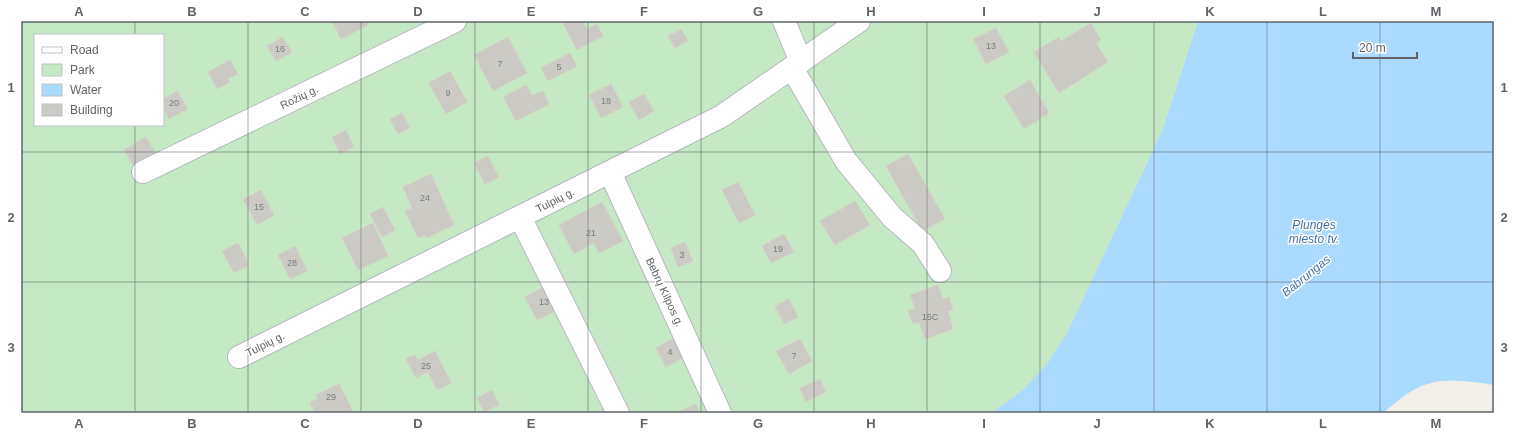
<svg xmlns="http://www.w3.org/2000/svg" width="1515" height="434" font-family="Helvetica,sans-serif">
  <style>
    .green { fill: #c5e8c5; fill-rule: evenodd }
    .water { fill: #aadaff }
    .building { fill: #cccac5; stroke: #d6d1c6 }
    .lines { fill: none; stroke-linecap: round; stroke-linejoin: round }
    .minor-casing { stroke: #b5b8bc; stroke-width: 24 }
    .minor { stroke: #fff; stroke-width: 22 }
    .grid { fill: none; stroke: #5f6368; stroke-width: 1; stroke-opacity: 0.55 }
    .labels { text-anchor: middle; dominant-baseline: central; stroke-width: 3; stroke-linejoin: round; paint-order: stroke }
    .number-label { font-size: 9px; fill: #7a7d7f }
    .street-label { font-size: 11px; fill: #5f6368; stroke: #fff }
    .water-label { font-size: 12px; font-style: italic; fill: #4174aa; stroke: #fff }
    .neatline { fill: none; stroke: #5f6368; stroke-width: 1.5 }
    .grid-label { font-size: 13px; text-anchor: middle; font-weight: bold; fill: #5f6368 }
  </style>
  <rect width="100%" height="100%" fill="#f1efe8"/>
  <path class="green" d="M21,21H1198L1162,131L1067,333L1047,364L1023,390L992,413H21ZM35,35H163V125H35Z"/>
  <path class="water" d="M1198,21H1494V385C1463,381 1438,375 1410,392C1400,398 1392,406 1383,413H992L1023,390L1047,364L1067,333L1162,131Z"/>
  <path class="building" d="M332,21H366L368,25L341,39Z
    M562,21H583L587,29L597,24L603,36L577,50Z
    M1091,23L1101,40L1096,43L1108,62L1059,93L1034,52L1059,37L1061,41Z
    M996,28L1009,52L986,64L973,39Z
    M681,29L688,41L675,48L668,36Z
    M283,37L292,52L276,61L267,46Z
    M508,37L527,73L493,91L474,55Z
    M570,53L577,66L548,81L541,68Z
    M230,60L238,74L228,79L230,82L217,89L208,72Z
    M450,71L467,102L446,114L429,83Z
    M1030,80L1049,113L1024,129L1004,96Z
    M611,84L623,107L601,118L589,95Z
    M526,85L532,96L543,91L549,104L516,121L503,97Z
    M177,91L188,109L169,119L163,107V99Z
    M644,94L654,111L639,120L629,102Z
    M402,113L410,128L398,134L390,119Z
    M346,130L354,147L340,154L332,137Z
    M146,137L156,154L134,167L124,150Z
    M908,154L945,219L922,231L886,166Z
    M488,156L499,177L485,184L474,163Z
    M431,174L454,225L426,238L425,235L418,238L405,211L412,208L403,187Z
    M738,182L755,215L739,223L722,190Z
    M261,190L274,215L257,225L243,199Z
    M855,201L870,225L835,245L820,221Z
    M602,202L623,241L599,253L594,243L574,254L559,225Z
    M383,207L395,230L382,237L370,214Z
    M373,223L388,256L358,270L342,238Z
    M784,234L794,252L771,263L762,246Z
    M685,242L693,261L678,267L671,248Z
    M238,243L249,265L234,273L222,251Z
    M295,246L307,271L290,279L278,255Z
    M550,283L563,307L537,320L525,297Z
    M938,285L943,299L949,297L953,310L948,311L953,329L925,339L919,322L913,324L908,311L915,308L910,295Z
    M789,299L798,317L784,324L775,306Z
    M675,337L685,357L666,367L656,348Z
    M800,339L812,361L789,374L776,351Z
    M435,351L451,383L437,390L428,372L416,378L406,359L415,355L418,360Z
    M820,379L826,392L806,402L800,388Z
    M339,384L353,411L350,413H315L310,402L318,399L316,395Z
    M492,390L499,405L484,412L477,398Z
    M696,404L700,413H679L678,412Z"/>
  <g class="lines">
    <defs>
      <path id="minor" d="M784,21L801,62
        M792,68L846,161L892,217L923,244L940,271
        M143,172L455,21
        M610,172L720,413
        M520,217L618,413
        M239,357L722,116L859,21"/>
    </defs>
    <use href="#minor" class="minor-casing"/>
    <use href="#minor" class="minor"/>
  </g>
  <path class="grid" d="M135,21V35M248,21V413M361,21V413M475,21V413M588,21V413M701,21V413M814,21V413M927,21V413M1040,21V413M1154,21V413M1267,21V413M1380,21V413M135,125V413M21,152H1494M21,282H1494"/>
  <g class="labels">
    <g class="number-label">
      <text x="991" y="46">13</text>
      <text x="280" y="49">16</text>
      <text x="500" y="64">7</text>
      <text x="559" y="67">5</text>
      <text x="448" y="93">9</text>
      <text x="606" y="101">18</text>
      <text x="174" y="103">20</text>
      <text x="425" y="198">24</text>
      <text x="259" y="207">15</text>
      <text x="591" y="233">21</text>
      <text x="778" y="249">19</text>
      <text x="682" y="255">3</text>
      <text x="292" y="263">28</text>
      <text x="544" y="302">13</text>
      <text x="930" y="317">15C</text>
      <text x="670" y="352">4</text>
      <text x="794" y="356">7</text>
      <text x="426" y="366">25</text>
      <text x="331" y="397">29</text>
    </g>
    <g class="street-label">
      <text transform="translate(299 97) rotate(-26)">Rožių g.</text>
      <text transform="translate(555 200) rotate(-27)">Tulpių g.</text>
      <text transform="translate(665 292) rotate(65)">Bebrų Kilpos g.</text>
      <text transform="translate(265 344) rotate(-27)">Tulpių g.</text>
    </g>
    <g class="water-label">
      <text x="1314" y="225">Plungės<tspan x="1314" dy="14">miesto tv.</tspan></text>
      <text transform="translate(1306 276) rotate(-39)">Babrungas</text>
    </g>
  </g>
  <rect width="1515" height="434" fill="none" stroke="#ffffff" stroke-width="44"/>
  <rect x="34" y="34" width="130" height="92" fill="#ffffff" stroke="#bfc1c3"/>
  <rect x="42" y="47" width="20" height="6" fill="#ffffff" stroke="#bfc1c3"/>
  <text x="70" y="54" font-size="12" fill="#5f6368">Road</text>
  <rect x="42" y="64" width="20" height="12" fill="#c5e8c5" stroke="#bfc1c3"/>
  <text x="70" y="74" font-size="12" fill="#5f6368">Park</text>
  <rect x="42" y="84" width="20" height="12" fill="#aadaff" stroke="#bfc1c3"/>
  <text x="70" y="94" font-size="12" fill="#5f6368">Water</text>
  <rect x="42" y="104" width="20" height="12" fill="#cccac5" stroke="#bfc1c3"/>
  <text x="70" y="114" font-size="12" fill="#5f6368">Building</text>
  <path d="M1353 52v6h64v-6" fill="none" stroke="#5f6368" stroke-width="2"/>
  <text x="1359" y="52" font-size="12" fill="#5f6368" stroke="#ffffff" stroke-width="3" paint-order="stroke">20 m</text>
  <rect x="22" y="22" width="1471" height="390" class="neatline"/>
  <g class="grid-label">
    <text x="79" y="16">A</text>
    <text x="192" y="16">B</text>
    <text x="305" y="16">C</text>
    <text x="418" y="16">D</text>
    <text x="531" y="16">E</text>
    <text x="644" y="16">F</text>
    <text x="758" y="16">G</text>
    <text x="871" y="16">H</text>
    <text x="984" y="16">I</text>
    <text x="1097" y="16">J</text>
    <text x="1210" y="16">K</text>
    <text x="1323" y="16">L</text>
    <text x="1436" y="16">M</text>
    <text x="11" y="92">1</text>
    <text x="1504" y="92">1</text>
    <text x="11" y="222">2</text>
    <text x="1504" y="222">2</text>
    <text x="11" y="352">3</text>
    <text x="1504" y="352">3</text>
    <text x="79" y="428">A</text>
    <text x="192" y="428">B</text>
    <text x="305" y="428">C</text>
    <text x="418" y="428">D</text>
    <text x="531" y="428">E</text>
    <text x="644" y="428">F</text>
    <text x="758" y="428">G</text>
    <text x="871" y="428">H</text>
    <text x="984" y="428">I</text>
    <text x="1097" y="428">J</text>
    <text x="1210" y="428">K</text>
    <text x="1323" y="428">L</text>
    <text x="1436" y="428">M</text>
  </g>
</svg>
